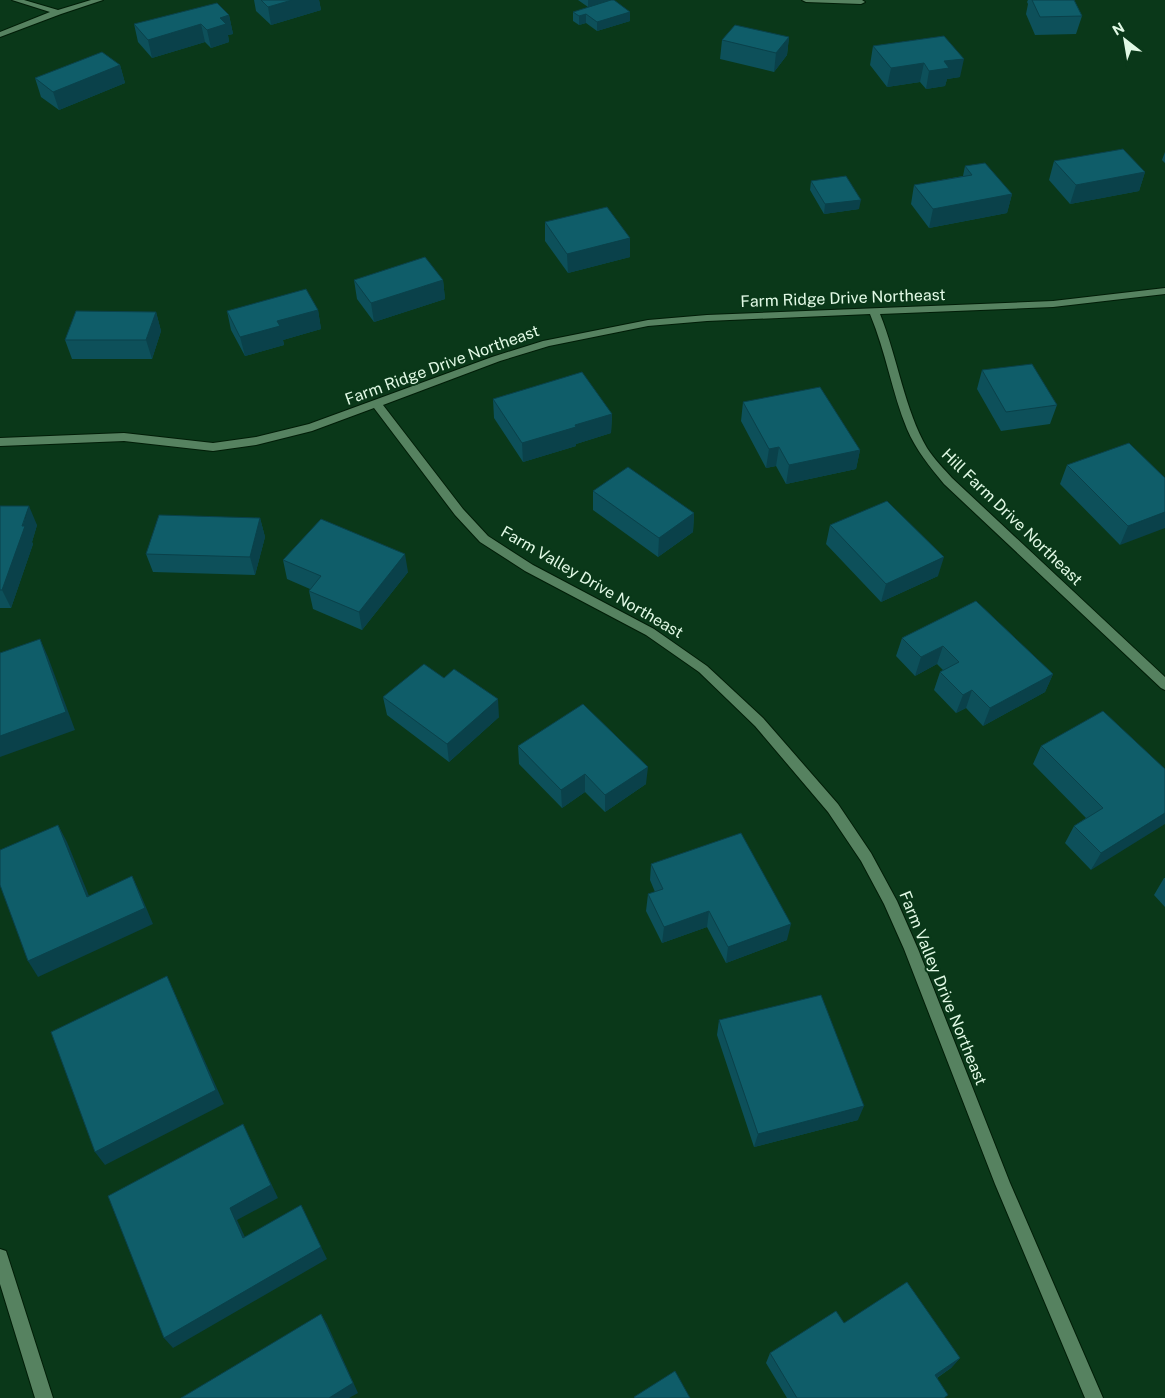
<svg xmlns="http://www.w3.org/2000/svg" width="1165" height="1398" font-family="'Public Sans',sans-serif">
  <style>
    .lines { fill: none; stroke-linecap: round; stroke-linejoin: round }
    .minor-casing { stroke: #001d07; stroke-width: 2 }
    .minor { fill: #568260; fill-rule: evenodd }
    .wall { fill: #0d505a }
    .shaded-wall { fill: #0a414a }
    .building { fill: #0f5d69; stroke: #0a414a }
    .labels { text-anchor: middle; dominant-baseline: central; stroke-width: 4; stroke-linejoin: round; paint-order: stroke }
    .street-label { font-size: 16px; fill: #e1f9e5; stroke: #0a3819 }
  </style>
  <rect width="100%" height="100%" fill="#0a3819"/>
  <g class="lines">
    <defs>
      <path id="minor" d="M12,0H24L58,10L91,0H103L61,14L0,37V32L50,12Z
        M802,0H862L865,2L861,4L806,2Z
        M1165,288V294L1053,307L880,314C897,356 905,411 927,448C934,459 944,469 952,478L1165,677V690L1161,688L944,484C930,467 916,450 907,429C892,393 886,352 870,314L707,321L648,326L549,346L500,361L383,405L463,509L488,536L533,565L654,629L707,666L763,718L838,804L871,853L897,901L918,949L1010,1183L1103,1398H1085L995,1184L904,949L884,904L861,861L828,812L755,726L699,672L646,635L525,571L480,542L455,515L374,408L312,431L256,445L213,451L124,441L0,446V438L124,433L213,443L256,437L309,424L492,357L543,341L648,320L707,315L1053,301Z
        M0,1249L6,1251L8,1257L53,1398H35L0,1284Z"/>
    </defs>
    <use href="#minor" class="minor-casing"/>
    <use href="#minor" class="minor"/>
  </g>
  <path class="wall" d="M254,0H319L321,10L271,25L256,11Z
    M578,0H610L588,7Z
    M1028,0H1074L1082,16L1076,34L1035,35L1026,14L1028,4L1027,2Z
    M573,12L630,21L597,31L586,23L579,25L573,21Z
    M229,15L233,34L228,35L229,42L211,48L205,42L152,58L138,42L134,24Z
    M944,36L960,77L947,79L945,86L926,89L920,82L887,87L870,65L873,46Z
    M789,37L787,55L774,72L720,59L722,40Z
    M120,65L125,83L59,110L41,97L35,78Z
    M1165,152V163L1162,160Z
    M1054,161L1145,172L1139,191L1070,204L1049,180Z
    M965,166L1012,194L1007,213L929,228L911,204L914,185L963,176Z
    M811,181L859,209L824,214L810,190Z
    M545,222L630,257L568,273L545,241Z
    M354,280H443L445,299L374,322L357,299Z
    M318,310L321,329L283,340L284,345L245,356L231,330L227,311Z
    M156,312L161,331L152,359H72L65,340Z
    M982,370L1057,405L1050,424L1001,431L977,389Z
    M493,399L612,414L611,433L576,444V446L523,462L494,418Z
    M743,402L860,450L856,469L786,484L776,466L766,468L741,421Z
    M1067,465L1165,478L1120,545L1060,484Z
    M593,491L694,513L693,532L658,557L593,510Z
    M0,506L37,525L32,542L33,544L11,608H0Z
    M260,518L265,537L255,575L153,572L146,554Z
    M830,525L938,576L881,602L826,544Z
    M283,560L408,572L362,630L313,609L309,591L310,589L287,579Z
    M976,601L1053,674L1045,692L983,726L966,708L956,713L934,690L940,672L943,670L937,664L915,676L896,656L902,638Z
    M383,697L499,717L449,762L387,715Z
    M518,746L646,784L605,812L585,792L562,808L519,764Z
    M1041,746L1165,769L1091,870L1065,843L1074,826L1086,818L1033,764Z
    M651,864L787,940L726,963L707,927L662,943L646,911L648,894L655,892L650,880Z
    M1164,878H1165V907L1154,895Z
    M719,1020L858,1120L754,1147L717,1035Z
    M844,1323L960,1358L951,1368L937,1378L945,1398H787L766,1363L770,1353Z"/>
  <path class="shaded-wall" d="M292,0H319L321,10L271,25L268,7Z
    M588,0H610L588,7Z
    M630,12V21L597,31V22Z
    M586,14V23L579,25V16Z
    M229,15L233,34L228,35L229,42L211,48L207,30L220,18Z
    M201,24L205,42L152,58L148,40Z
    M789,37L787,55L774,72L776,53Z
    M964,59L960,77L947,79L945,86L926,89L929,71L944,61Z
    M924,63L920,82L887,87L891,68Z
    M120,65L125,83L59,110L53,92Z
    M1145,172L1139,191L1070,204L1076,185Z
    M1012,194L1007,213L929,228L933,209Z
    M861,200L859,209L824,214L825,204Z
    M630,238V257L568,273L567,254Z
    M443,280L445,299L374,322L371,303Z
    M318,310L321,329L283,340L284,345L245,356L240,337L277,321Z
    M156,312L161,331L152,359L146,340Z
    M612,414L611,433L576,444V446L523,462L522,443L575,425Z
    M779,447L776,466L766,468L769,449Z
    M860,450L856,469L786,484L789,465Z
    M29,506L37,525L32,542L33,544L11,608L2,590Z
    M1165,512V528L1120,545L1128,526Z
    M694,513L693,532L658,557L659,538Z
    M260,518L265,537L255,575L250,557Z
    M405,554L408,572L362,630L359,612Z
    M944,557L938,576L881,602L886,584Z
    M40,639L48,657L75,730L0,757V736Z
    M943,646L937,664L915,676L921,657Z
    M1053,674L1045,692L983,726L990,708Z
    M972,690L966,708L956,713L963,695Z
    M498,699L499,717L449,762L447,744Z
    M648,767L646,784L605,812V795Z
    M585,774V792L562,808L561,790Z
    M1165,813V824L1091,870L1101,853Z
    M58,825L67,842L96,913L87,897Z
    M132,876L140,893L153,924L38,977L28,961Z
    M709,911L707,927L662,943L664,927Z
    M791,924L787,940L726,963L728,947Z
    M167,976L174,992L224,1104L105,1165L95,1152Z
    M864,1106L858,1120L754,1147L758,1134Z
    M243,1124L278,1198L237,1220L251,1250L243,1238L230,1208Z
    M301,1205L327,1259L173,1348L164,1338Z
    M321,1314L327,1324L358,1393L349,1398H329Z
    M960,1358L951,1368L927,1384L935,1375Z"/>
  <path class="building" d="M261,0H292L268,7Z
    M611,0H614L630,12L597,22L586,14L579,16L573,12Z
    M1032,0H1074L1082,16L1040,17Z
    M217,3L229,15L220,18L226,24L207,30L201,24L148,40L134,24Z
    M735,25L789,37L776,53L722,40Z
    M944,36L964,59L944,61L949,68L929,71L924,63L891,68L873,46Z
    M102,52L120,65L53,92L35,78Z
    M1123,149L1145,172L1076,185L1054,161Z
    M985,163L1012,194L933,209L914,185L972,175L965,166Z
    M846,176L861,200L825,204L811,181Z
    M607,207L630,238L567,254L545,222Z
    M425,257L443,280L371,303L354,280Z
    M306,289L318,310L277,321L280,326L240,337L227,311Z
    M76,311L156,312L146,340H65Z
    M1032,364L1057,405L1006,412L982,370Z
    M582,372L612,414L575,425L576,427L522,443L493,399Z
    M820,387L860,450L789,465L779,447L769,449L743,402Z
    M1129,443L1165,478V512L1128,526L1067,465Z
    M628,467L694,513L659,538L593,491Z
    M887,501L944,557L886,584L830,525Z
    M0,506H29L22,526H25L2,590H0Z
    M159,515L260,518L250,557L146,554Z
    M321,519L405,554L359,612L309,591L321,576L283,560Z
    M976,601L1053,674L990,708L972,690L963,695L940,672L959,662L943,646L921,657L902,638Z
    M40,639L66,712L0,736V653Z
    M424,664L444,678L454,669L498,699L447,744L383,697Z
    M583,704L648,767L605,795L585,774L561,790L518,746Z
    M1103,711L1165,769V813L1101,853L1074,826L1103,808L1041,746Z
    M58,825L87,897L132,876L145,908L28,961L0,885V850Z
    M741,833L791,924L728,947L709,911L664,927L648,894L663,889L651,864Z
    M167,976L216,1090L95,1152L51,1032Z
    M821,995L864,1106L758,1134L719,1020Z
    M243,1124L271,1185L230,1208L243,1238L301,1205L321,1247L164,1338L108,1196Z
    M907,1282L960,1358L935,1375L948,1395L944,1398H797L770,1353L836,1311L844,1323Z
    M321,1314L353,1383L329,1398H181Z
    M675,1371L690,1398H635L634,1397Z"/>
  <g class="labels">
    <g class="street-label">
      <text transform="translate(843 298) rotate(-2)">Farm Ridge Drive Northeast</text>
      <text transform="translate(442 365) rotate(-20)">Farm Ridge Drive Northeast</text>
      <text transform="translate(1012 517) rotate(44)">Hill Farm Drive Northeast</text>
      <text transform="translate(592 582) rotate(30)">Farm Valley Drive Northeast</text>
      <text transform="translate(943 988) rotate(68)">Farm Valley Drive Northeast</text>
    </g>
  </g>
  <g transform="translate(1125 40) rotate(329)" stroke="#0a3819" stroke-width="4" paint-order="stroke">
  <path d="M0-4L9 19L0 12L-9 19Z" fill="#e1f9e5"/>
  <text y="-8" font-size="14" font-weight="bold" text-anchor="middle" fill="#e1f9e5">N</text>
  </g>
</svg>
